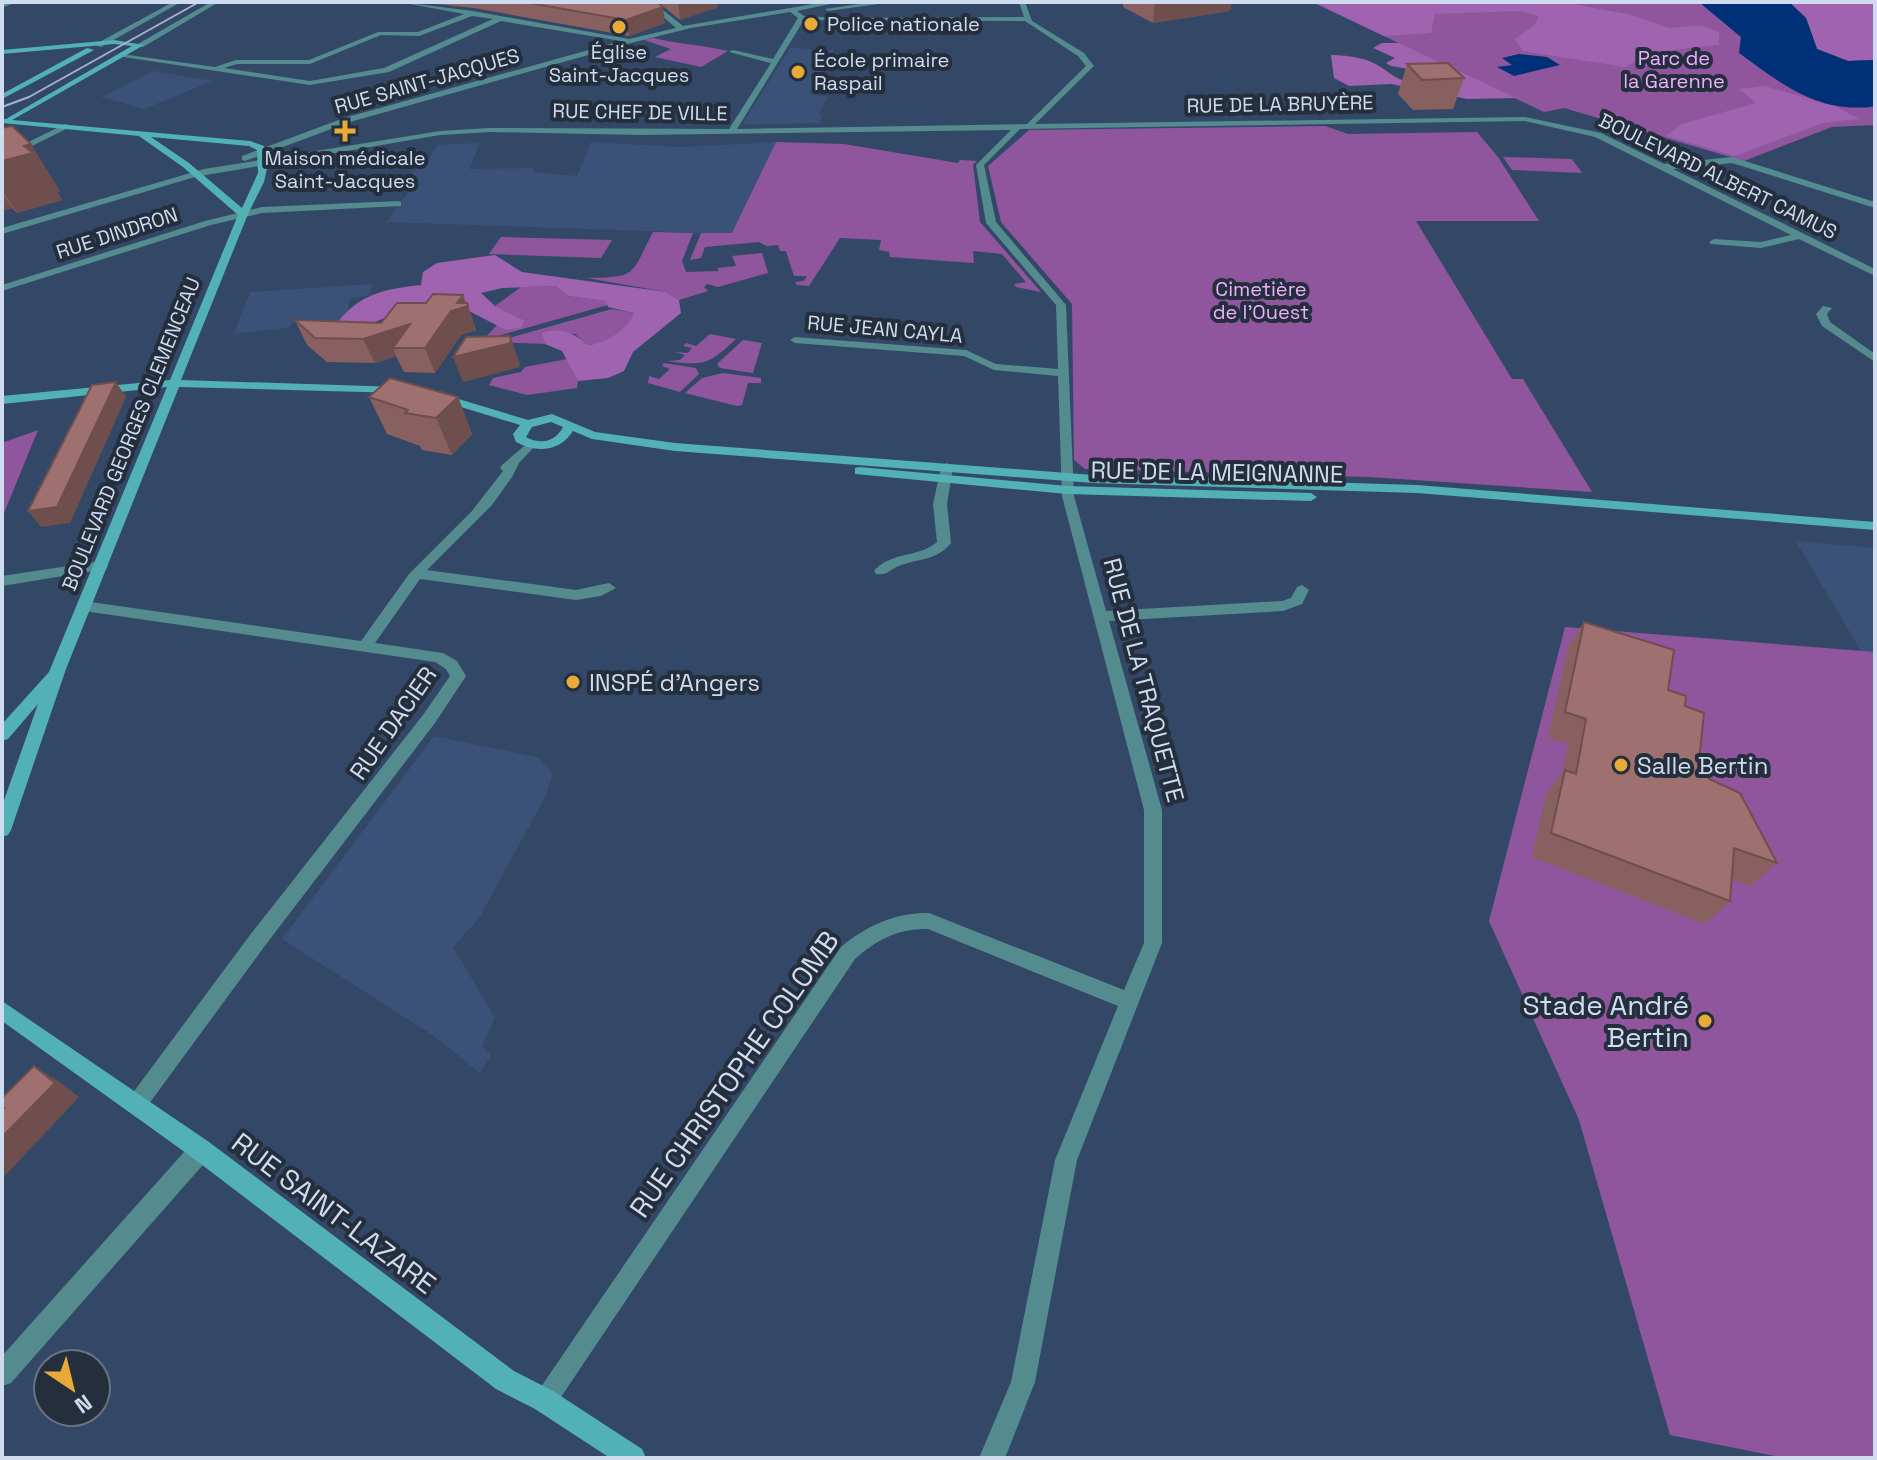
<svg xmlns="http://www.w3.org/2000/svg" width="1877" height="1460" font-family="'Space Grotesk',sans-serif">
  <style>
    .built { fill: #3a5278 }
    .green { fill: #8f569e }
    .forest { fill: #9f63af }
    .water { fill: #003178 }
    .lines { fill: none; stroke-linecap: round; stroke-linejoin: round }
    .minor { fill: #548b8e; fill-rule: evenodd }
    .tertiary { fill: #548b8e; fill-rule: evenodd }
    .secondary { fill: #52b1b5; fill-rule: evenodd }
    .tram { stroke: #a5b4cb; stroke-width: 2 }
    .wall { fill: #896060 }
    .shaded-wall { fill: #6f4e4e }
    .building { fill: #9f7070; stroke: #6f4e4e; stroke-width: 2 }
    .poi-dot { fill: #e8ab37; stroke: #242e3c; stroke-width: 3 }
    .labels { text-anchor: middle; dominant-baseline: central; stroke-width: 8; stroke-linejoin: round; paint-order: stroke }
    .far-poi-label { font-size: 20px; fill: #cfdbef; stroke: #242e3c; text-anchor: start }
    .far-park-label { font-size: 20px; fill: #eeaeff; stroke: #242e3c }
    .far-street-label { font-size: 20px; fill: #cfdbef; stroke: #242e3c }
    .street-label { font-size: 24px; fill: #cfdbef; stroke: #242e3c }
    .poi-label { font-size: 24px; fill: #cfdbef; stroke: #242e3c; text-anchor: start }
    .near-poi-label { font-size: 28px; fill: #cfdbef; stroke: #242e3c; text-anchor: end }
    .near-street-label { font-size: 28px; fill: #cfdbef; stroke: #242e3c }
  </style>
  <rect width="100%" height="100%" fill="#334867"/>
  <path class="built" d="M790,48L834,50L810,94L828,97L819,113L823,114L820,123L747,125L743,123Z
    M154,71L213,81L144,109L101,97Z
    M591,142L680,147L776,142L732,234L386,222L414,184L400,183L428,160L438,145L480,143L469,169L534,168L533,172L577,176Z
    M373,284L368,296L350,298L347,313L340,321L297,319L288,328L234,334L250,292Z
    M1796,541L1875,548V652L1861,651Z
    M434,736L537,757L553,773L546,795L479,918L453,947L495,1018L482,1046L491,1055L480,1073L434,1036L282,939Z"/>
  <path class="green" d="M1312,2H1699L1741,37L1866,108L1875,106V125L1832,127L1744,161L1581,113L1564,108L1544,112Z
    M653,38C678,44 702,45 728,51L701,67L655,57L671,49L644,40Z
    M1325,126L1348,134L1477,132L1498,157L1539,221H1416L1512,379H1523L1592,492L1370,477L1085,469L1074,460L1072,304L1001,222L988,166L1029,130Z
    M776,142L844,144L958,163L960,160L977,161L973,165L980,222L1041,292L1016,287L1014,284L1026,282L1002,254L973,251L974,263L890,257L889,252L879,250L881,240L840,238L809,286L797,285L795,282L804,281L807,276H794L786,251H780L778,245L766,246L759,242L705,247L701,258L690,260L701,233H732Z
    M1503,157L1572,159L1582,173L1512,170Z
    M653,232L693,233L682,261L686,272L719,271L717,268L736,266L732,256L762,253L768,273L718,287L707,284L704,287L708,291L679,300L666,292L587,278C638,277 630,276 653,232Z
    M501,237L612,240L601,258L489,254Z
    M555,286L568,296L607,301L608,305L483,340L498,324L506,330L524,320L495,306L521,287Z
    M612,309L635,313C629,329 605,344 588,345L575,334L541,333L545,344L495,342Z
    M710,334L736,339C708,365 704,366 667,361L680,360L685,355L675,352L688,353L692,348L683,346L686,343L696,346Z
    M743,340L762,343L753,373L720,368L717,364Z
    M567,359L578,381L577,388L527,395L489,385L493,378L521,372L525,367Z
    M664,363L696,368L699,374L680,392L648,383L649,376L659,379L670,369L662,366Z
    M723,373L761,378V383H748L742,405L737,406L685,393L702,378Z
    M38,430L2,518V443Z
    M1565,627L1875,652V1458H1785L1670,1435L1579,1120L1489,921Z"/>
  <path class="forest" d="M1314,2H1563L1632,15L1669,28L1700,25L1719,32V45L1655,52L1625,67L1523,51L1515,39L1535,25L1539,16L1521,11L1435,14L1431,33L1384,36Z
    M1789,2H1875V60L1848,61L1817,49L1806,18Z
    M1382,43H1399L1516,98L1467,99L1391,84L1349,86L1334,78L1331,55C1343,55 1358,57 1369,61C1395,71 1397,92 1431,73L1391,66L1386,63L1395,58L1373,48Z
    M1765,86L1837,107L1859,119L1823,123L1735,156L1666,136L1682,124L1756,103L1739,89Z
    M495,255L522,272L666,292L679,300L681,313L633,352L624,371L608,378L578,381L562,351L545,344L541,333C560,327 573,332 588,345C604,344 629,329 634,313L608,307L606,301L568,296L555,286L502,288L481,293L495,306L524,320L522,327L506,330L467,310L407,308L366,326L337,323C360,293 386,289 421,285L423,272L437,263Z"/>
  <path class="water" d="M1699,2H1789L1806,18L1817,49L1848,61L1875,60V106C1820,115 1781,84 1739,53L1741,37Z
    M1519,54L1547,57L1560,65L1514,76L1497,67L1512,65L1502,58Z"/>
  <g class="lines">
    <path class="minor" d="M7,2H16L2,8V4Z
      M400,2L473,11L629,39L676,28L646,2H653L683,26L825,2H840L797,11L804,16L841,18L1024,17L1019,2H1025L1032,21L1084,53L1094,66L1035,124L1525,117L1601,133L1664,164L1732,157L1875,202V208L1732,163L1673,169L1875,269V276L1799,239L1761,248L1711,244L1709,242L1714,239L1761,242L1791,235L1595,137L1525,121L1020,129L984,165L996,222L1066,305L1074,496L1106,611L1282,601L1291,598L1297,587L1302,585L1309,590L1302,604L1283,611L1109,621L1162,810V943L1077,1160L1035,1382L1005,1458H979L1011,1382L1055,1160L1118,1006L928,929C899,928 876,940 855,959L553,1409L544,1412L535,1409L532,1400L841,947C866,926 896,912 929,913L1124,990L1144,943V810L1062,496L1058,376L994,370L964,356L795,343L790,340L795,337L966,350L996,364L1058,369L1056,305L986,223L976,165L1011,130L640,135L490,132L440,135L195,177L2,234V228L204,169L440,131L490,128L729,129L771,63L729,52L733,50L773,59L798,18L790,12L691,28L631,43L350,122L245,161L242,160V156L344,118L621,41L501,21L389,72L310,85L117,56L121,54L215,67L236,60H309L378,32H418L464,14ZM472,16L493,19L384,68L310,81L224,68L237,64H310L381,35L419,36ZM804,20L1025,21L1078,56L1086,66L1027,124L737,129Z
      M873,2H893L828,11L825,9Z
      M65,124L72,126L2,161V155Z
      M398,201L401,202V206L262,213L211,225L2,291V285L205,221L262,207Z
      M1823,306L1832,308L1827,314L1830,322L1875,354V362L1822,326L1816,314Z
      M530,441L536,445L519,463L512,477L492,505L427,570L576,590L609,583L616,588L601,596L576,600L420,579L375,643L443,653L457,661L466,676L435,723L264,947L143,1112L136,1115L129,1112L126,1105L129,1098L250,935L423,715L450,676L446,669L435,662L84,611L77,606L84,601L361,641L409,574L472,511L503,471L500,468L502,465Z
      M947,463L953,467L947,504L951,543C937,561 918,558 899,566C890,569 887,576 876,574L874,571C891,551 919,558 937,542L933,504L941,467Z
      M101,561L108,566L106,569L2,586V576Z
      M201,1139L209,1142L212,1150L209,1158L11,1383L2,1386V1356L193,1142Z"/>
    <path class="tertiary" d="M173,2H181L101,47L94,45Z
      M211,2H219L143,47L136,45Z"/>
    <path class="secondary" d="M114,40L144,45L12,120L250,141L264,146L268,164L264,182L248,214L181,380L399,387L405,390L399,393L179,387L66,669L11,830L8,835L2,837V806L38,704L8,739L2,741V724L49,672L167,387L2,404V396L170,380L238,215L183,167L139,136L2,123V119H6L132,46L114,44L2,54V50ZM151,137L249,146L257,150L258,173L242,208L189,163Z
      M87,48L94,50L2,99V94Z
      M442,394L528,420L552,414L595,432L675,443L1093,475L1417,485L1875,522V530L1417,493L1093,483L675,451L592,439L573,431C560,452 536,453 516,442L513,434L520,425L438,400V396ZM551,422L563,427C555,442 541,445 526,437L532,427Z
      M859,467L1067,486L1311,493L1317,497L1311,501L1067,494L855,474V468Z
      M2,1001L209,1142L514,1371L553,1391L642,1449L646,1458H610L535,1409L496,1389L193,1158L2,1021Z"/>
    <path class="tram" d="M2,107L29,97L199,2"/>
  </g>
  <path class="wall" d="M417,2H657L665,23L629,36L474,8Z
    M658,2H718V7L680,20Z
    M1123,2H1231L1230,11L1153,23L1123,7Z
    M1407,64L1464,78L1453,109L1413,110L1398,94Z
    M2,128L60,191L57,192L62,200L17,213L12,208L2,211Z
    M426,303H467L476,330L461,335L435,373L404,372L396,356L375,363L327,362L307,345L295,320L381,323Z
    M369,397H458L472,434L452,455L422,450L420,446L387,434Z
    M1584,622L1668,690L1685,706L1699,762L1709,779L1777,863L1750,886L1732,880L1730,901L1705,924L1532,857L1546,794L1562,773L1568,744L1548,737L1568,647Z"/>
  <path class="shaded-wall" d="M684,2H718V7L680,20L678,4Z
    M1155,2H1231L1230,11L1153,23Z
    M663,7L665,23L629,36L626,20Z
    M31,144L60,191L57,192L62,200L17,213L2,191V161L24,146Z
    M2,193L12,208L2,211Z
    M463,295L467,306V303L476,330L461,335L435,373L425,348Z
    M410,324L393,348L396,356L375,363L363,339Z
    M510,336L519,361L520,367L463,382L453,357Z
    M116,382L126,397L70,523L41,527L28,511Z
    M458,397L472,434L452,455L436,418Z
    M34,1066L58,1081L79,1097L2,1179V1137Z"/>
  <path class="building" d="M524,2H657L663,7L626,20Z
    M1448,63L1464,78L1422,80L1407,64Z
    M12,126L31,144L24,146L33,153L2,161V128Z
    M433,294L463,295L457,303H467L468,306L451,311L425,348H393L410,324L363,339L315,338L295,320L381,323L397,303H426Z
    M510,336L511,343L453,357L466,337Z
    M390,378L458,397L436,418L405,413L408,410L369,397Z
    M116,382L57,507L28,511L92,385Z
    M1584,622L1674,650L1668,690L1686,696L1685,706L1704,713L1699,762L1710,766L1709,779L1740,793L1777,863L1734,848L1730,901L1551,833L1565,770L1576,774L1586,719L1565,712Z
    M34,1066L55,1083L2,1137V1110L4,1108L2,1107V1098Z"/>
  <g class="poi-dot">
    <circle cx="811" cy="24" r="8"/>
    <circle cx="619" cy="27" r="8"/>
    <circle cx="798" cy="72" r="8"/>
    <path d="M341 119h8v8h8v8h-8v8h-8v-8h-8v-8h8z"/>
    <circle cx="573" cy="682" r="8"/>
    <circle cx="1621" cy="765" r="8"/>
    <circle cx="1705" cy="1021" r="8"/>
  </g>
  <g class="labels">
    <g class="far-poi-label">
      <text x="827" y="24">Police nationale</text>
      <text x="619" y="52" text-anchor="middle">Église<tspan x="619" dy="23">Saint-Jacques</tspan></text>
      <text x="814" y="60">École primaire<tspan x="814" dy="23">Raspail</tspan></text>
      <text x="345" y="158" text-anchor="middle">Maison médicale<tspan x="345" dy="23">Saint-Jacques</tspan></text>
    </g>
    <g class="far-park-label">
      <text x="1674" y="58">Parc de<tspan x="1674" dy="23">la Garenne</tspan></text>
      <text x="1261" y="289">Cimetière<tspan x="1261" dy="23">de l'Ouest</tspan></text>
    </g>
    <g class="far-street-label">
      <text transform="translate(427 81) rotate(-16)">RUE SAINT-JACQUES</text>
      <text transform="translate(1280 104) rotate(-1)">RUE DE LA BRUYÈRE</text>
      <text transform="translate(640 112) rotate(1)">RUE CHEF DE VILLE</text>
      <text transform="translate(1718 176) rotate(26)">BOULEVARD ALBERT CAMUS</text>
      <text transform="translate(117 233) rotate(-18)">RUE DINDRON</text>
      <text transform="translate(885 329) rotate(5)">RUE JEAN CAYLA</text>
      <text transform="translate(131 434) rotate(-68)">BOULEVARD GEORGES CLEMENCEAU</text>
    </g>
    <g class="street-label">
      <text transform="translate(1217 472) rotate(1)">RUE DE LA MEIGNANNE</text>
      <text transform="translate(1144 680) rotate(75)">RUE DE LA TRAQUETTE</text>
      <text transform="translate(393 723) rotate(-55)">RUE DACIER</text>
    </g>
    <g class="poi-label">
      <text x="589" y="682">INSPÉ d'Angers</text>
      <text x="1637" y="765">Salle Bertin</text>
    </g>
    <g class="near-poi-label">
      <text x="1689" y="1005">Stade André<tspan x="1689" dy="32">Bertin</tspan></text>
    </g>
    <g class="near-street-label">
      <text transform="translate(734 1074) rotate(-55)">RUE CHRISTOPHE COLOMB</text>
      <text transform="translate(334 1213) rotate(37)">RUE SAINT-LAZARE</text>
    </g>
  </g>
  <rect width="1877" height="1460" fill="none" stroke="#cfdbef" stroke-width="8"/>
  <g transform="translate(72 1388) rotate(145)"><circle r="38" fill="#242e3c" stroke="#687384" stroke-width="2"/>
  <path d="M0-6L14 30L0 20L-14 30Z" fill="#e8ab37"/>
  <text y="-12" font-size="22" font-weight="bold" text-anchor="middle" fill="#cfdbef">N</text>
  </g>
</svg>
